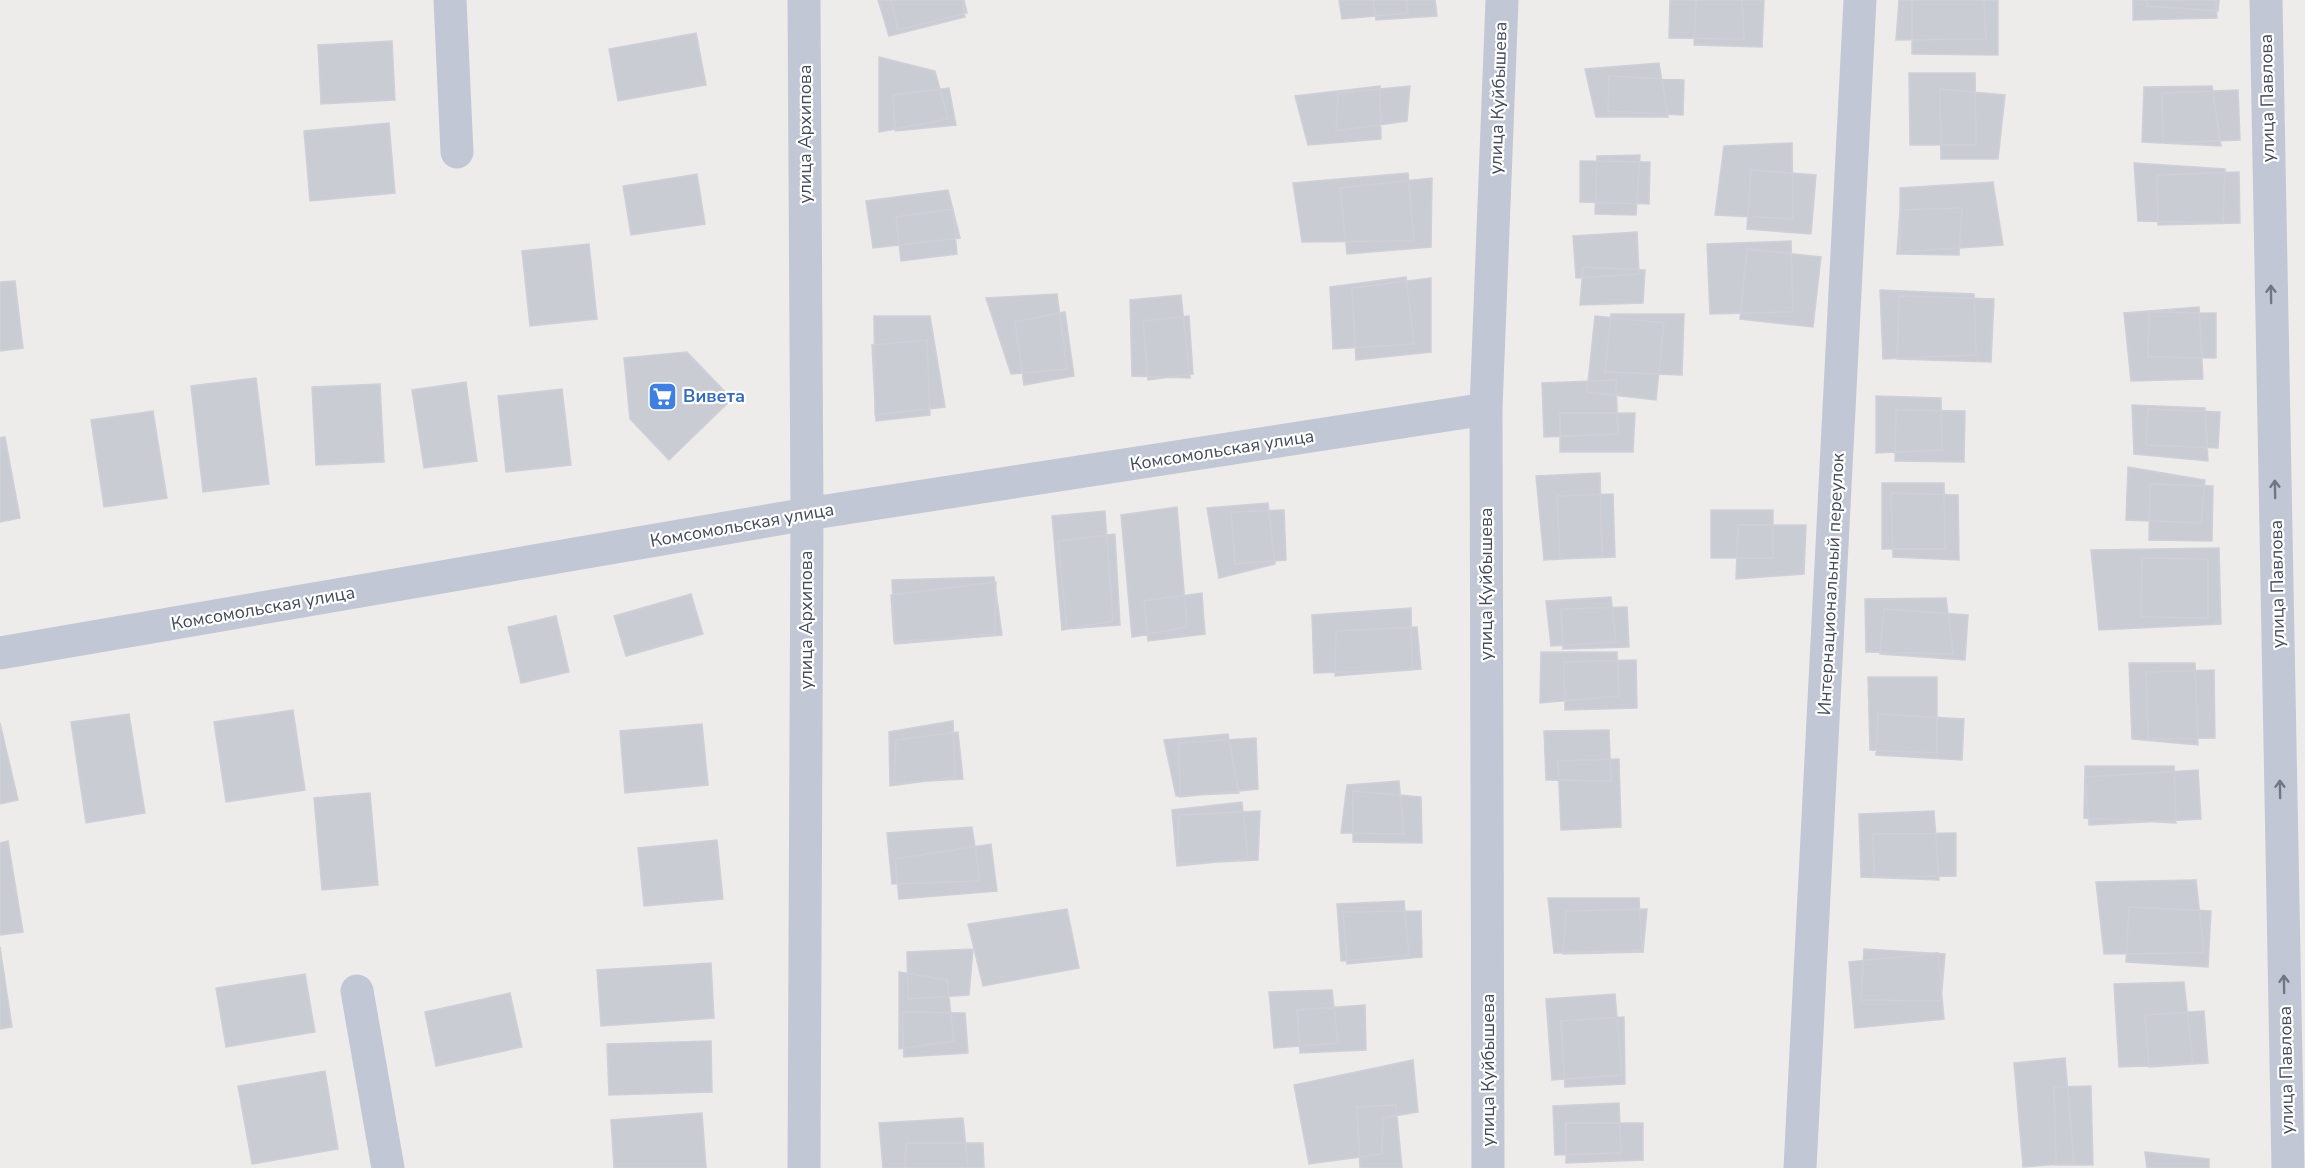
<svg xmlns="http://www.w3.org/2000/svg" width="2305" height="1168" font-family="'Nunito Sans',sans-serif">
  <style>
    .building { fill: #caccd4; stroke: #cfcfd8; stroke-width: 1.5 }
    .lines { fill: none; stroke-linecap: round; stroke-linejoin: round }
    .street { stroke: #c1c7d4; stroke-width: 33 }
    .oneway { stroke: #6f7684 }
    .labels { text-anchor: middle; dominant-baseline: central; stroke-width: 4.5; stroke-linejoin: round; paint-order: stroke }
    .street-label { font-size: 18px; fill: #434a59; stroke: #fff }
    .shop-label { font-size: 18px; font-weight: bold; fill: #366cbe; stroke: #fff; text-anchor: start }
  </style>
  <rect width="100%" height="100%" fill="#eeeceb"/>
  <path class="building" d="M878,0H962L965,17L889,36Z
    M891,0H964L967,13L898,30Z
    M1339,0H1406L1408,13L1342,19Z
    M1373,0H1435L1437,16L1376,20Z
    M1670,0H1742L1744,39L1669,38Z
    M1696,0H1764L1762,47L1694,45Z
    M1899,0H1984L1986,39L1896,40Z
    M1912,0H1998V55L1912,54Z
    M2133,0H2216L2217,18L2133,20Z
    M2148,0H2219L2218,11L2147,6Z
    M696,33L706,85L618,101L609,49Z
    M392,41L395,100L321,104L318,45Z
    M879,57L935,71L948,119L879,132Z
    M1659,63L1668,117H1596L1585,69Z
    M1909,73H1975L1976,145H1910Z
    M1609,76L1684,80L1683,115L1608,111Z
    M1380,86L1381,139L1308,145L1295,96Z
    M1410,86L1407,121L1336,131L1338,93Z
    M2212,86L2221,146L2142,142L2144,87Z
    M949,88L956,125L895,131L893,95Z
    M1940,89L2005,95L1998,159H1941Z
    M2238,90L2240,140L2163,143L2162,93Z
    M389,123L395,193L310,201L304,131Z
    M1792,143L1793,219L1715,215L1724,146Z
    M1640,155L1636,215L1595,214L1597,156Z
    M1580,161L1650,162L1649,204L1580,202Z
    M2134,163L2225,169L2223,223L2138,221Z
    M1751,170L1816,175L1811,234L1747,229Z
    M2239,172L2240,223L2158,225L2157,175Z
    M1408,173L1414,241L1302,242L1293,183Z
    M697,174L705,224L631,235L623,186Z
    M1432,178L1431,247L1347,254L1340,188Z
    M1993,182L2003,245L1900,252V188Z
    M948,190L960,238L873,248L866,201Z
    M1962,208L1959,255L1897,254L1900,210Z
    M953,209L957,254L901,261L896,217Z
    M1637,232L1639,274L1576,278L1573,236Z
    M1791,241L1793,312L1710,314L1707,244Z
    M589,244L597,319L530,326L522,251Z
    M1747,249L1821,257L1813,327L1740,319Z
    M1583,267L1645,270L1643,303L1580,305Z
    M1406,277L1414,344L1333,349L1330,287Z
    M1431,278V352L1356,360L1352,288Z
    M15,281L23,348L0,351V282Z
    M1880,290L1974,294L1976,355L1883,359Z
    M1057,294L1067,369L1011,374L986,298Z
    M1181,295L1190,378L1132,376L1130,300Z
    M1899,296L1994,299L1991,362L1897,359Z
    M2199,307L2203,379L2131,381L2124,313Z
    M1065,312L1074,376L1024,385L1015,322Z
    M2149,312L2216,313V358L2148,357Z
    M1611,314H1684L1682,375L1605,372Z
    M874,316H930L945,407L875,415Z
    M1189,316L1193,374L1148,380L1143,321Z
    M1595,316L1664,323L1656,400L1587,392Z
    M927,340L930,415L876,421L872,345Z
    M687,352L732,399L669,460L630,419L624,358Z
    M256,378L269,484L203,492L191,386Z
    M1616,380L1618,434L1544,437L1542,383Z
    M466,382L477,461L424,468L412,390Z
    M380,384L384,462L316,465L312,387Z
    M562,389L571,465L506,472L498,396Z
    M1876,396L1941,398L1942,450L1876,453Z
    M2132,405L2205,408L2208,461L2134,454Z
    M2148,409L2220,412L2218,448L2146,445Z
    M1896,410L1965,411L1964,462L1895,461Z
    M153,411L167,498L104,507L91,420Z
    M1560,413H1635L1633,452H1560Z
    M5,437L20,518L0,522V438Z
    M2128,467L2205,480L2201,523L2126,520Z
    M1600,473L1602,557L1544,560L1536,476Z
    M1882,483H1944L1945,549H1882Z
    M2150,484L2213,486L2212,541L2149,540Z
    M1891,493L1958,495L1959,560L1893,557Z
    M1613,494L1615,557L1560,559L1557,496Z
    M1268,503L1275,564L1219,578L1207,508Z
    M1177,507L1187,627L1132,637L1121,515Z
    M1284,510L1286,560L1235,564L1231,512Z
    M1711,510H1773V558H1711Z
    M1105,511L1113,621L1062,630L1052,516Z
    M1738,525H1806L1804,574L1736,579Z
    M1115,534L1120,625L1067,629L1058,541Z
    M2219,548L2221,624L2099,630L2091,550Z
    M2142,558L2208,559V618L2141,617Z
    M994,577L1002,635L895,644L892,580Z
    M996,582L995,634L894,642L891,595Z
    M1202,593L1205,634L1148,641L1144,601Z
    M691,594L703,634L626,656L614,616Z
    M1611,597L1616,642L1551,646L1546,601Z
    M1946,598L1953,654L1866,652L1865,599Z
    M1627,607L1629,647L1563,649L1561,609Z
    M1411,608L1412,670L1314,673L1312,615Z
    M1884,609L1968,615L1965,660L1880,654Z
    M556,616L569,672L521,683L508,627Z
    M1417,627L1421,669L1335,676L1336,631Z
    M1541,652H1617L1619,696L1540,703Z
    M1636,660L1637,708L1565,710L1564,662Z
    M2129,663H2195L2198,745L2132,739Z
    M2214,670L2215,738L2148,739L2146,672Z
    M1868,677H1937V753L1870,750Z
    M293,710L305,790L226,802L214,722Z
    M129,714L145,813L86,823L71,722Z
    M1878,714L1964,719L1962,760L1876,755Z
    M953,721L955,777L890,786L889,732Z
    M0,723L18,800L0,804Z
    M702,724L708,785L625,793L620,731Z
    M1609,730L1611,781L1546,780L1544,731Z
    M958,732L963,779L894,783L896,740Z
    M1228,734L1239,793L1176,796L1164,740Z
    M1256,738L1258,789L1180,797L1179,743Z
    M1619,759L1621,827L1561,830L1558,761Z
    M2085,766H2174L2176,823L2084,818Z
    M2198,770L2201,819L2089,825L2085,777Z
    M1399,781L1404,834L1341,833L1347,785Z
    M1353,791L1421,797L1422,843L1353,842Z
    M370,793L378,885L322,890L314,798Z
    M1242,802L1248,859L1177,866L1172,810Z
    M1260,811L1258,860L1177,864L1179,815Z
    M1934,811L1939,880L1861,877L1859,814Z
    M972,827L980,881L892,884L887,833Z
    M1956,833V876L1874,877L1873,834Z
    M717,840L723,899L644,906L638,848Z
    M8,841L23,932L0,935V843Z
    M991,844L997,891L899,899L895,859Z
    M2196,880L2204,953L2104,954L2096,882Z
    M1548,898H1639L1642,950L1554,953Z
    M1404,901L1409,955L1341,961L1337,904Z
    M2129,907L2211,911L2208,967L2126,962Z
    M1067,909L1079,968L983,986L968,924Z
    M1647,909L1643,952L1563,954L1566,911Z
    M1421,911L1422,957L1347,964L1343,912Z
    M0,947L12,1027L0,1029Z
    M973,949L969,995L908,999L907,952Z
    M1864,949L1945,954L1941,1001L1861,1000Z
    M1938,953L1944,1019L1855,1028L1849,962Z
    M711,963L714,1018L601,1026L597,970Z
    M899,972L947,980L954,1041L899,1049Z
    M305,974L315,1032L226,1047L216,988Z
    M2184,982L2193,1064L2119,1067L2114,984Z
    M1332,990L1338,1043L1274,1048L1269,992Z
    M510,993L522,1047L436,1066L425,1012Z
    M1615,994L1622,1075L1552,1080L1546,999Z
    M1365,1005L1366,1050L1300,1053L1297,1010Z
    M2204,1011L2208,1063L2149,1067L2145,1015Z
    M902,1012L965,1013L968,1053L904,1057Z
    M1624,1017L1625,1084L1565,1087L1561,1021Z
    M711,1041L712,1092L609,1095L607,1044Z
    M2065,1058L2074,1163L2023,1167L2014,1063Z
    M1413,1060L1418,1112L1383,1118L1382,1154L1309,1164L1294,1085Z
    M325,1071L338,1149L252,1164L238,1086Z
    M2091,1086L2093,1165H2056L2054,1087Z
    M1619,1103L1621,1153L1555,1155L1553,1106Z
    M1396,1105L1402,1168H1360L1357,1107Z
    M702,1113L706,1168H614L611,1120Z
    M963,1118L968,1168H883L879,1123Z
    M1566,1123H1643V1160L1566,1163Z
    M906,1143H983L984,1168H905Z
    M2145,1152L2209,1159V1168H2147Z"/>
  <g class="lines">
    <path class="street" d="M450,0L457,152
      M804,0L807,514L804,1168
      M2266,0L2288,1168
      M0,653L807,514L1486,409
      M357,991L388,1168
      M1488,1168L1486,409L1502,0
      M1800,1168L1860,0"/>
  </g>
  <defs><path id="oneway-shaft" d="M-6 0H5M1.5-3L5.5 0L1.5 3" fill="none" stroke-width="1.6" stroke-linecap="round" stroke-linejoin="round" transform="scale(1.5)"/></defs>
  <g class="oneway">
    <use href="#oneway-shaft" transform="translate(2271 294) rotate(-91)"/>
    <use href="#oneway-shaft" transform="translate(2275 489) rotate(-91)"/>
    <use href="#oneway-shaft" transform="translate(2280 789) rotate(-91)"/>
    <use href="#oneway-shaft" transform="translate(2284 984) rotate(-91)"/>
  </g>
  <defs>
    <symbol id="supermarket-square" viewBox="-11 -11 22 22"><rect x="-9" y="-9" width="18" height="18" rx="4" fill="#3f7fe0" stroke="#fff"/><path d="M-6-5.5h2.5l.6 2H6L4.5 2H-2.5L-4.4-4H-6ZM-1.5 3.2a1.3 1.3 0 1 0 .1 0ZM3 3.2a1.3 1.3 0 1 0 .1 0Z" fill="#fff"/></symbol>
  </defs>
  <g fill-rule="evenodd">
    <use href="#supermarket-square" x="646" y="380" width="33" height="33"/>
  </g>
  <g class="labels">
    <g class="street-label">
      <text transform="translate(1498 98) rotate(-88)">улица Куйбышева</text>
      <text transform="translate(2267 98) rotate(-91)">улица Павлова</text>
      <text transform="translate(805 134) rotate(-90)">улица Архипова</text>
      <text transform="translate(1222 450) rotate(-9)">Комсомольская улица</text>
      <text transform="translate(742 525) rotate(-10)">Комсомольская улица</text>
      <text transform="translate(1486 584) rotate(-90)">улица Куйбышева</text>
      <text transform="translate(1831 584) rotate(-87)">Интернациональный переулок</text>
      <text transform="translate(2277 584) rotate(-91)">улица Павлова</text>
      <text transform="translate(263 608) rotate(-10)">Комсомольская улица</text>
      <text transform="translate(806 620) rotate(-90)">улица Архипова</text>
      <text transform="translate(1488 1070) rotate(-90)">улица Куйбышева</text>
      <text transform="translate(2286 1070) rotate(-91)">улица Павлова</text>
    </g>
    <g class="shop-label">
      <text x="683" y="396">Вивета</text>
    </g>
  </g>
</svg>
